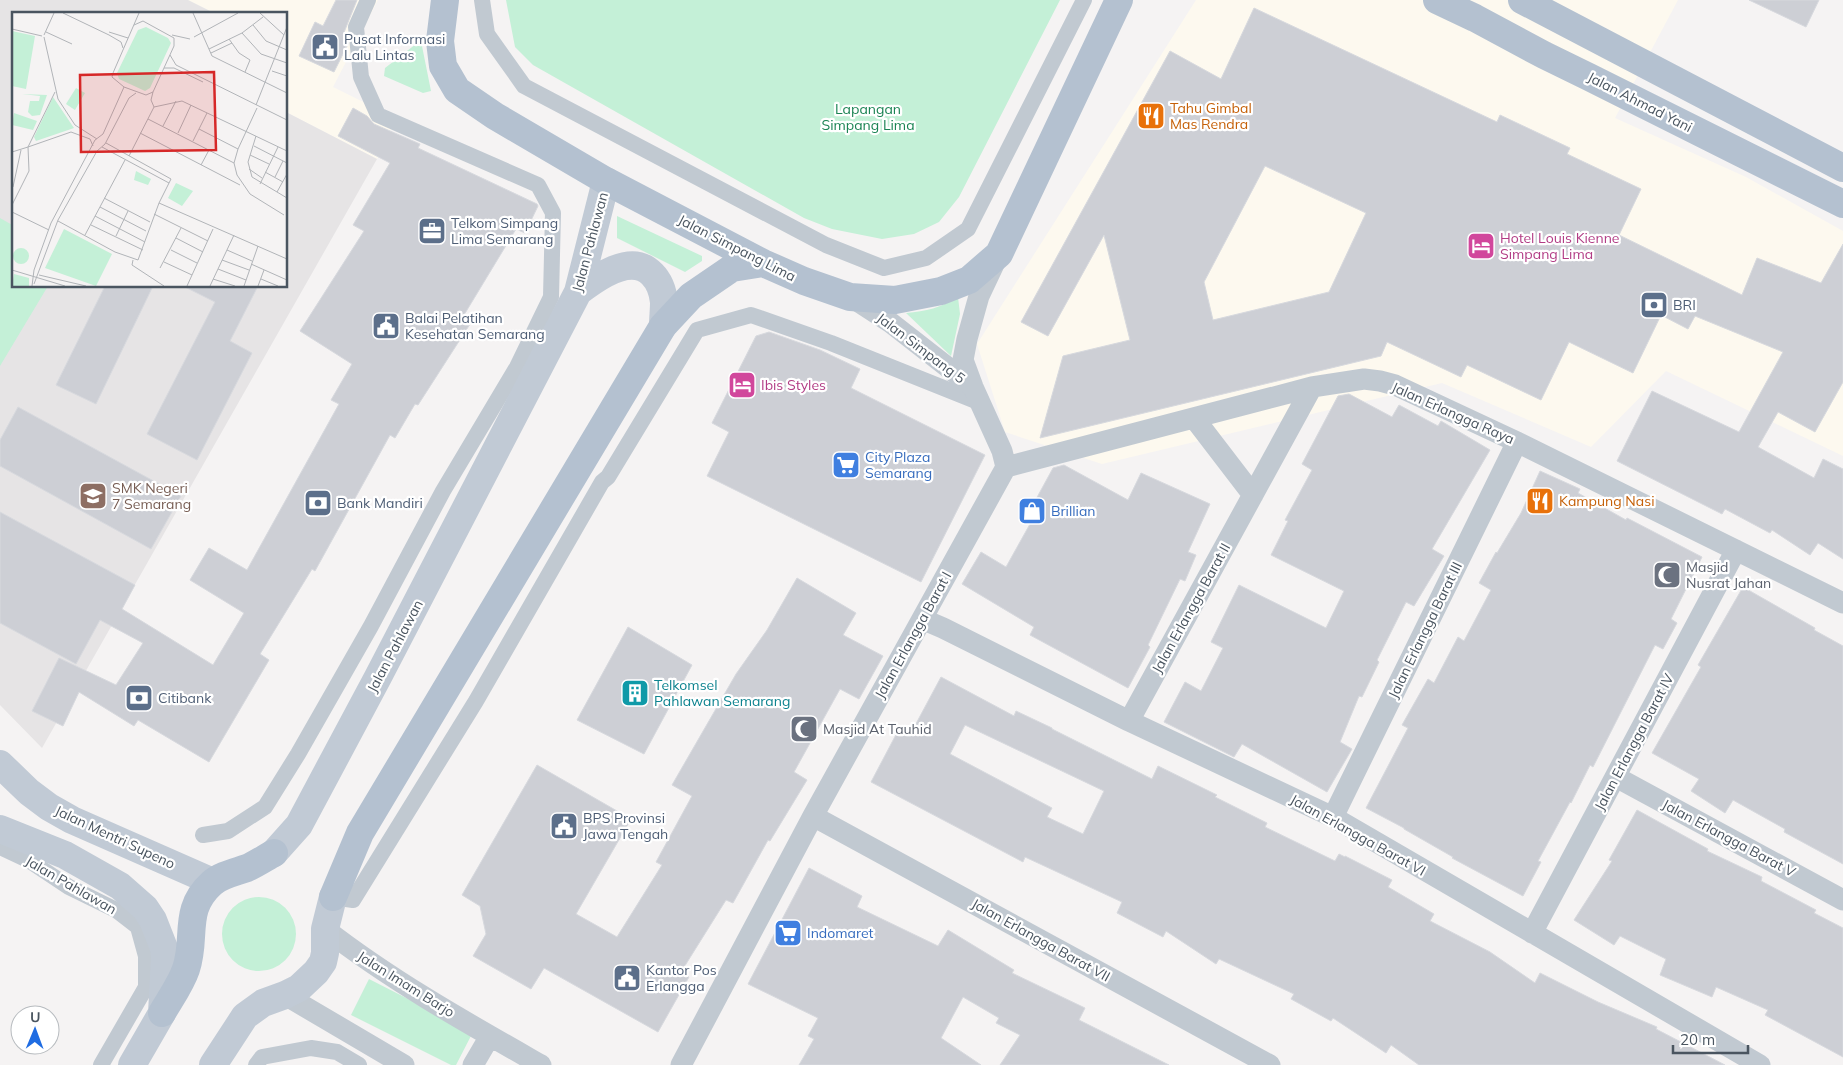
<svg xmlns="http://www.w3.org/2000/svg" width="1843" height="1065" font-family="Mulish,sans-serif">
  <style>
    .commercial { fill: #fdf9ef }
    .education { fill: #e6e4e5 }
    .green { fill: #c4f0d7 }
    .building { fill: #cdcfd5; stroke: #d7d9de; fill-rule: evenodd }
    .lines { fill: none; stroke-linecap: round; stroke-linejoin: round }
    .pedestrian { stroke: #c1c9d1; stroke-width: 16 }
    .minor { stroke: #c1c9d1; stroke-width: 21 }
    .secondary { stroke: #c1cad5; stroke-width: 28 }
    .primary { stroke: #b4c1d0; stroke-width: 28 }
    .labels { text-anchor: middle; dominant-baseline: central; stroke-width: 4.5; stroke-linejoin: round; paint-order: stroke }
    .service-label { font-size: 14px; fill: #4e5e75; stroke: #fff; text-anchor: start }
    .street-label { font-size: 14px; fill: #4a5560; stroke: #fff }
    .food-label { font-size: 14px; fill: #c56008; stroke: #fff; text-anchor: start }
    .park-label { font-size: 14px; fill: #1a8353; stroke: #fff }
    .hotel-label { font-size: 14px; fill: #b23c85; stroke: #fff; text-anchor: start }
    .shop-label { font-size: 14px; fill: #366cbe; stroke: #fff; text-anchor: start }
    .education-label { font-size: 14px; fill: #785e54; stroke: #fff; text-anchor: start }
    .worship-label { font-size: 14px; fill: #5b616d; stroke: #fff; text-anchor: start }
    .culture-label { font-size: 14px; fill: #0d838f; stroke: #fff; text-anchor: start }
    .inset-road { fill: none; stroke: #b1b4b8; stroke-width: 1 }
    .view { fill: #d62828; fill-opacity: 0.15; stroke: #d62828; stroke-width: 2.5 }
    .inset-edge { fill: none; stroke: #4a5560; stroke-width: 2.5 }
  </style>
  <rect width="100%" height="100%" fill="#f5f3f3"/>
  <path class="commercial" d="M188,0H378L333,87L396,118L377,159L286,112V14H216Z
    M1196,0H1678L1615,118L1746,177L1843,231V456L1666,371L1591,447L1442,383L1102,464L1005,432L977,344Z"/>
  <path class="education" d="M0,0H188L216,14H14V286H286V112L377,159L42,748L0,705Z"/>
  <path class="green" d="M506,0H1060L959,197L939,222L914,234L882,239L832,229L804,218L533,65L515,47Z
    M416,44L422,46L431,91L423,93L384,76L385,68Z
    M617,216L702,256V261L685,272L617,238Z
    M0,218L14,226V286H48L0,366Z
    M958,297L960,314L951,356L906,313C926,311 941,308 958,297Z
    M222 934a37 37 0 1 1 74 0a37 37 0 1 1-74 0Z
    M369,979L473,1032L456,1065H451L351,1015Z"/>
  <path class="building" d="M336,0H357L343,35L347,37L348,44L334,72L299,56L315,22L323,26Z
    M1749,0H1819L1806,27Z
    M1254,8L1497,122L1500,115L1570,148L1567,154L1641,189L1619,235L1742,295L1757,258L1821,283L1843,244V382L1815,432L1778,412L1758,447L1814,478L1823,459L1843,469V559L1818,543L1810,555L1772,530L1770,533L1725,509L1722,514L1617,461L1652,391L1739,432L1783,352L1695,316L1688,329L1661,315L1633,373L1569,342L1541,400L1467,365L1461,377L1387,342L1381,356L1040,438L1063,356L1130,340L1104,235L1048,336L1021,322L1170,51L1221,79ZM1265,166L1366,213L1329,292L1213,320L1204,282Z
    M353,108L367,116L374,124L420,144L418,148L537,204L538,206L525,233L516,229L464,315L472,321L418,405L415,404L395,438L390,435L315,571L312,569L260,654L269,660L209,762L138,720L134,726L79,692L63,726L32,711L59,658L116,685L143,643L100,620L76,664L0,623V512L135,585L122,609L213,665L244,613L190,580L209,548L247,570L339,404L331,400L352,364L300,331L364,231L353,225L390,163L338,136Z
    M105,286H153L96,404L56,385Z
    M183,286H258L230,341L252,353L197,460L147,434L215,302Z
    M769,332L820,350L860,369L851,388L985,455L921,582L707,476L729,432L712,423L756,336Z
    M1349,394L1392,417L1399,405L1438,426L1441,421L1490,450L1432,549L1444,556L1414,606L1406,602L1377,660L1379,662L1362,697L1359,696L1340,742L1352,749L1327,792L1242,744L1234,757L1164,722L1185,682L1201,691L1223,648L1211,642L1239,585L1326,628L1344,591L1271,555L1288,521L1285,520L1312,470L1302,464L1338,396Z
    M18,407L181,496L151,549L0,466V440Z
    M1064,465L1128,500L1141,473L1210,504L1188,552L1196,555L1185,581L1180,579L1148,645L1150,647L1128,688L1030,635L1034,627L962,584L981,552L1006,567L1035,515L1029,512L1053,468Z
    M1540,471L1580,489L1578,493L1626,520L1627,518L1702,557L1671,619L1677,623L1663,649L1655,645L1593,767L1590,765L1571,803L1570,802L1538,861L1541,862L1523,896L1452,858L1453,857L1404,829V828L1366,808L1408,728L1402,725L1428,679L1434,683L1458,637L1464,641L1491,590L1479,583L1496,552L1497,553L1521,513Z
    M797,578L856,613L843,635L883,656L859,699L840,689L794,772L807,780L770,841L768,840L733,903L726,900L681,972L689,977L658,1032L544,968L531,989L473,956L486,934L480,906L462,895L537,765L631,819L576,914L617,937L662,865L656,862L692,796L672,785L736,674L767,630Z
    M1743,587L1815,628L1814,630L1843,646V864L1784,832L1785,829L1733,800L1725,813L1691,791L1699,779L1652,753L1701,667L1698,665Z
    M628,627L692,665L644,754L577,720Z
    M941,677L1014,716L1016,711L1052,728V729L1152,779L1158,766L1217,795L1215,797L1267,823L1265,827L1335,861L1339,854L1345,857V856L1392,880L1388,887L1434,914L1430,921L1490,952L1535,983L1540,973L1598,1002L1657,1027L1656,1029L1725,1065H1419L1391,1045L1386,1053L1333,1018L1331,1021L1291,999L1294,994L1219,959L1216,964L1166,931L1163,937L1117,913L1122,902L1025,857L1023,862L871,782L900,727L911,733ZM965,725L1104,791L1083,834L1047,817L1052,808L950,754Z
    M1637,810L1708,849L1707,851L1762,877L1761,881L1816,910L1814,913L1843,928V1057L1765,1015L1768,1010L1716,987L1712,997L1660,975L1666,959L1620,936L1614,945L1574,920L1612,861L1609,860Z
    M809,868L862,896L857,907L938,946L948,930L1014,970L1012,973L1085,1008L1079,1020L1169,1065H1000L1020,1035L996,1023L999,1018L963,997L941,1038L981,1065H799L814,1039L808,1036L818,1018L748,984Z"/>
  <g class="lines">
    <path class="pedestrian" d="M482,0L487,34L524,86L826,245L884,268L926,258L968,229L1084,0
      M203,835L228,831L265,807L298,754L371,626L443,491L517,367L551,297L553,213L538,185L378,115L361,77L356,27L368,0
      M0,847L30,861L69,887L116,910L138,927L146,956V987L101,1065
      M333,897L353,900L476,701L602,482L608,477L697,330L751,315L831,343L981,403
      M256,1065L262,1057L311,1048L337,1052L359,1065"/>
    <path class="minor" d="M851,297L891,323L973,387
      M1194,418L1253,495
      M1006,467L1312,387L1364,379L1380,381L1395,385L1517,442L1843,603
      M922,619L943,628L1129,721L1333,817L1760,1065
      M1129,721L1312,387
      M1616,777L1843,900
      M813,816L1270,1065
      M1333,817L1517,442
      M325,929C392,981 467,1023 541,1065
      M1532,933L1736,550
      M285,995L404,1065
      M473,1065L490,1036
      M681,1065L813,816L1006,467L1002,451L973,387L963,360L967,339L979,296L996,260"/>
    <path class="secondary" d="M578,292C596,278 631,252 652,274C659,281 663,292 664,302C664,310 663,318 663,326
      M0,764L29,792L49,807L72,820L213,882
      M0,829L65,855L120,886L145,908L153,920L164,948L165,958L162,1013L132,1065
      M274,853L299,825L378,677L578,292L606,181
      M213,1065L245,1016L263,1003L285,995L299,988L316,972L323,962L325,953V929L333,897"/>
    <path class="primary" d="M445,0L440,41L443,66L457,90L495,116L606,181L763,263L804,281L850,297L895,300L941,291L969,280L999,254L1119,0
      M1437,0L1475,18L1544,55L1589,77L1843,204
      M1522,0L1843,168
      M333,897L360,833L663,326L691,296L732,268L763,263
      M162,1013C170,999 181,984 186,969C197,937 182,910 212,883C221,875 236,872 247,868C256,864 265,858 274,853"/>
  </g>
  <defs>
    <symbol id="civic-square" viewBox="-11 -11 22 22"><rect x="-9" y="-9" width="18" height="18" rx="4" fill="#5c6f8a" stroke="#fff"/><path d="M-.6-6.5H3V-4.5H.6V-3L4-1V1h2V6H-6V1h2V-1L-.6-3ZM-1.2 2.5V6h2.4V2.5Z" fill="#fff"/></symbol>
    <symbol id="restaurant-square" viewBox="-11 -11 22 22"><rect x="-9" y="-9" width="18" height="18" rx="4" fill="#e8710a" stroke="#fff"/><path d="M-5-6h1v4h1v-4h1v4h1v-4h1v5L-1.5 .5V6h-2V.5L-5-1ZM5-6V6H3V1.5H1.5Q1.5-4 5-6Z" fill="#fff"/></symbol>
    <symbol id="office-square" viewBox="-11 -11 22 22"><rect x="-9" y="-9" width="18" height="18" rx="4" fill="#5c6f8a" stroke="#fff"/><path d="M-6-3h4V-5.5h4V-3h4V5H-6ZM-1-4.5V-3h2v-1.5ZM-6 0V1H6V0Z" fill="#fff"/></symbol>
    <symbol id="hotel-square" viewBox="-11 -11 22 22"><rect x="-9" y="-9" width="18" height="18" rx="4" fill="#d1479c" stroke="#fff"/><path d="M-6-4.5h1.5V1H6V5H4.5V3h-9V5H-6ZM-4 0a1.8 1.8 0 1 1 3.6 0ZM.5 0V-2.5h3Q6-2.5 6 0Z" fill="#fff"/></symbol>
    <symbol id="bank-square" viewBox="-11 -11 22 22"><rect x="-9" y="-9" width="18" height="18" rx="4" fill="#5c6f8a" stroke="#fff"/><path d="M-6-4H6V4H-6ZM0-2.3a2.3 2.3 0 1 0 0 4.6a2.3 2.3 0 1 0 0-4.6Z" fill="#fff"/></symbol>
    <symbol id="supermarket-square" viewBox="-11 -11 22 22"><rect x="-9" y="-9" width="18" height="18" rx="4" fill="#3f7fe0" stroke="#fff"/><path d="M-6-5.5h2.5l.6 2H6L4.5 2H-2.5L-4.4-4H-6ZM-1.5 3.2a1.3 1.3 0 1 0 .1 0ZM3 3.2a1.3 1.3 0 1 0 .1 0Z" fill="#fff"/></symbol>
    <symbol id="school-square" viewBox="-11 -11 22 22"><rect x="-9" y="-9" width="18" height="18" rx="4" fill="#8d6e63" stroke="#fff"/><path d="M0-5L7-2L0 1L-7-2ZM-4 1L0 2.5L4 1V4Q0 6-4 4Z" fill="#fff"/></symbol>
    <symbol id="shop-square" viewBox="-11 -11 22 22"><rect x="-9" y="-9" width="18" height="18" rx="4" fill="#3f7fe0" stroke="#fff"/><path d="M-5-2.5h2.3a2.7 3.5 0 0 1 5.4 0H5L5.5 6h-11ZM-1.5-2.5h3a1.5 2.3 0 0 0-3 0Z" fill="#fff"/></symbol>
    <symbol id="mosque-square" viewBox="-11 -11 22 22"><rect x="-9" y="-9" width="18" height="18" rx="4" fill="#6b7280" stroke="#fff"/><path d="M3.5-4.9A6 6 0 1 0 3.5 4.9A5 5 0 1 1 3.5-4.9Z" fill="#fff"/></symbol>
    <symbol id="building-square" viewBox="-11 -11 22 22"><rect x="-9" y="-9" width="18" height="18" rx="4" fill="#0f9aa8" stroke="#fff"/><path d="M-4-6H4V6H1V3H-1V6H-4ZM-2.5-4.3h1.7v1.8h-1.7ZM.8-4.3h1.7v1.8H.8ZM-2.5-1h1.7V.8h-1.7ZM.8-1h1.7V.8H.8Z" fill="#fff"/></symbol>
  </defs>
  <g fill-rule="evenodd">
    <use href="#civic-square" x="309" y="31" width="32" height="32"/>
    <use href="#restaurant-square" x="1135" y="100" width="32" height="32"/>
    <use href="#office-square" x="416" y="215" width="32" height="32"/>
    <use href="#hotel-square" x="1465" y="230" width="32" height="32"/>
    <use href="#bank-square" x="1638" y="289" width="32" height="32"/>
    <use href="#civic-square" x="370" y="310" width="32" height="32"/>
    <use href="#hotel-square" x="726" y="369" width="32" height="32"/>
    <use href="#supermarket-square" x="830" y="449" width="32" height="32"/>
    <use href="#school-square" x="77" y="480" width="32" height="32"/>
    <use href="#restaurant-square" x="1524" y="485" width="32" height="32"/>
    <use href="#bank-square" x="302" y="487" width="32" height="32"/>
    <use href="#shop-square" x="1016" y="495" width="32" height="32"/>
    <use href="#mosque-square" x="1651" y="559" width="32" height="32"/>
    <use href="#building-square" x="619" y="677" width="32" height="32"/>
    <use href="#bank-square" x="123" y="682" width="32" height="32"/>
    <use href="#mosque-square" x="788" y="713" width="32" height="32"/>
    <use href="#civic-square" x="548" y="810" width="32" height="32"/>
    <use href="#supermarket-square" x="772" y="917" width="32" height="32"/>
    <use href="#civic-square" x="611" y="962" width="32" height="32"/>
  </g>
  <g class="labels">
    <g class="service-label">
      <text x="344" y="39">Pusat Informasi<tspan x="344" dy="16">Lalu Lintas</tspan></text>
      <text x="451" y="223">Telkom Simpang<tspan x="451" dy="16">Lima Semarang</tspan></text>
      <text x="1673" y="305">BRI</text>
      <text x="405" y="318">Balai Pelatihan<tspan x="405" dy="16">Kesehatan Semarang</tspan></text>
      <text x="337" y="503">Bank Mandiri</text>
      <text x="158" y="698">Citibank</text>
      <text x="583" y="818">BPS Provinsi<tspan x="583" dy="16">Jawa Tengah</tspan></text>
      <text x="646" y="970">Kantor Pos<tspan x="646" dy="16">Erlangga</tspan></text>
    </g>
    <g class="street-label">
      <text transform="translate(1640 102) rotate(27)">Jalan Ahmad Yani</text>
      <text transform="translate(590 242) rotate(-75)">Jalan Pahlawan</text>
      <text transform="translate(737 248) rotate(27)">Jalan Simpang Lima</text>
      <text transform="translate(921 348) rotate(37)">Jalan Simpang 5</text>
      <text transform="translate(1453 413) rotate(24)">Jalan Erlangga Raya</text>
      <text transform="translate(1191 608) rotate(-61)">Jalan Erlangga Barat II</text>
      <text transform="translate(1425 630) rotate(-64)">Jalan Erlangga Barat III</text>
      <text transform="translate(913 635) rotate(-61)">Jalan Erlangga Barat I</text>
      <text transform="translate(395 646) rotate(-62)">Jalan Pahlawan</text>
      <text transform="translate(1634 742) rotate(-62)">Jalan Erlangga Barat IV</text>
      <text transform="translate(1358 835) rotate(29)">Jalan Erlangga Barat VI</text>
      <text transform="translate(115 837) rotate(25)">Jalan Mentri Supeno</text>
      <text transform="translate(1729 838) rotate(28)">Jalan Erlangga Barat V</text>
      <text transform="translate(71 885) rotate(30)">Jalan Pahlawan</text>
      <text transform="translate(1041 940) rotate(29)">Jalan Erlangga Barat VII</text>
      <text transform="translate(406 984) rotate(32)">Jalan Imam Barjo</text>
    </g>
    <g class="food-label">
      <text x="1170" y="108">Tahu Gimbal<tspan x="1170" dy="16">Mas Rendra</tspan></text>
      <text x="1559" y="501">Kampung Nasi</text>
    </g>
    <g class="park-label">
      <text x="868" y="109">Lapangan<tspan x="868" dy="16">Simpang Lima</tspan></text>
    </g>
    <g class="hotel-label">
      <text x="1500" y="238">Hotel Louis Kienne<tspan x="1500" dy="16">Simpang Lima</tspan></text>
      <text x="761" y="385">Ibis Styles</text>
    </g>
    <g class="shop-label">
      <text x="865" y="457">City Plaza<tspan x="865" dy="16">Semarang</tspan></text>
      <text x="1051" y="511">Brillian</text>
      <text x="807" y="933">Indomaret</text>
    </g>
    <g class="education-label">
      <text x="112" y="488">SMK Negeri<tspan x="112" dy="16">7 Semarang</tspan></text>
    </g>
    <g class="worship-label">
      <text x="1686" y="567">Masjid<tspan x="1686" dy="16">Nusrat Jahan</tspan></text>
      <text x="823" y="729">Masjid At Tauhid</text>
    </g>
    <g class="culture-label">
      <text x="654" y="685">Telkomsel<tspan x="654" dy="16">Pahlawan Semarang</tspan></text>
    </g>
  </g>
  <g transform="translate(12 12)">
    <rect width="275" height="275" fill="#f5f3f3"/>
    <path d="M134,15L156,26L159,31L138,76L133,79L107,67L105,61L126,18ZM0,19L23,24L14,77L0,74ZM64,76L73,81L63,98L54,92ZM10,82L35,83L28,103L20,104L16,100L18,89H27L28,84ZM41,85L62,116L24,129L22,125ZM2,101L25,109L21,118L0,113ZM124,159L139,167L136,173L122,168ZM164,171L181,179L170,194L156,186ZM52,217L100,242L84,274L33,256ZM1 244a8 8 0 1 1 16 0a8 8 0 1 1-16 0ZM2,262L17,266V274H0Z" fill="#c4f0d7"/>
    <path class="inset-road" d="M51,1L97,23L109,30L111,36M181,1L200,44L275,81M248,1L272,23M122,13L131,9L162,26V34L141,80L134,83L112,75L100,65L101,61L127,1M241,13L254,29L275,38M0,17L30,24M34,20L60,32M97,20L116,26M230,21L249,42L275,51M32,23L42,1M160,23L178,27M32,25L46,87L63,113L85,127M182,25L226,1M217,27L227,41L238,48L233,60M197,37L230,21L251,5M199,41L220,31M158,43L164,53L275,108M152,56H162L191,70M260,59L275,64M244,93L275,15M142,95L170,89L275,139M245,96L226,137L222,151L225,163L238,182L272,203M136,107L222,151M151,114L164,89M187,117L226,137M128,121L228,173M166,121L179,93M244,124L236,150L240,165L275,186M181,129L195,101M94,131L159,167L147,191L275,247M242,134L275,151M16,135L59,120L78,127L81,134M90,135L157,171M0,140L16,135L43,80M238,143L257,152M117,144L142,95L139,88L141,80M189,153L197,138M237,157L250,166M253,160L271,170M263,165L271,149M248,172L266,135M1,175L9,138M265,180L275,162M92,186L138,210M0,193L17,159L16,135M88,195L134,219M0,200L37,218M142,202L196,229M83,204L133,230M46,209L103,240L126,248L147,191M79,213L131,238M73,223L113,148M104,224L116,199M164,226L191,240M159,238L185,251M215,238L240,249M121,248L120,253L152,274M210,248L237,258M152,250L180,263M239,252L275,268M148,256L169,216M206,257L234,268M0,258L53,274M27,263L74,274M201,267L223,274M249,267L266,274M22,272L46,208L85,139L93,132L117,86L124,81M20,274L22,258L39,211L83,128L91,122L112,75M175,274L201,217M198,274L222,223M232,274L246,234M246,274L252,258"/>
    <path class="view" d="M202,60L204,138L69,140L68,63Z"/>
    <rect width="275" height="275" class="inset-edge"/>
  </g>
  <g transform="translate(35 1030) rotate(1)"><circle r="24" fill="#ffffff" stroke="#b7bbbf"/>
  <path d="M0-4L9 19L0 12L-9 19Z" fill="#1f6ce2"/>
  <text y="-8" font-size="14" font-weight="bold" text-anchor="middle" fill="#4a5560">U</text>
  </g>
  <path d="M1673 1045v8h75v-8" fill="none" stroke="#4a5560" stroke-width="2.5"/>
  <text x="1680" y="1045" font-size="15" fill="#4a5560" stroke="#ffffff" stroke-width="4" paint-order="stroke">20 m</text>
</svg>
